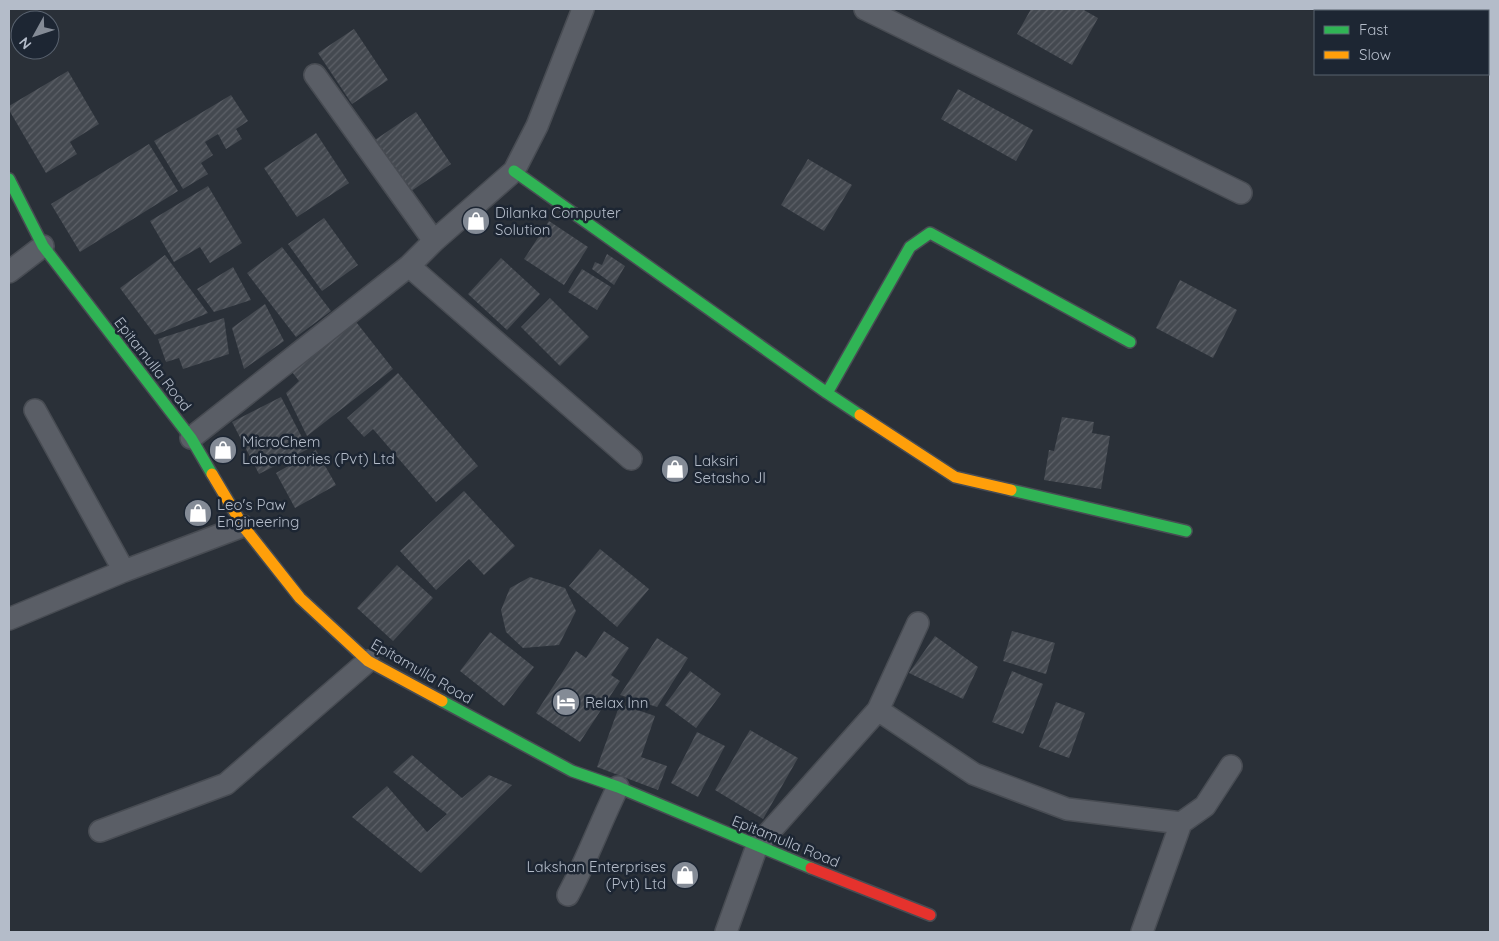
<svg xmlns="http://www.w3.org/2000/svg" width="1499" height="941" font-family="Quicksand,sans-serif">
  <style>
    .building { fill: url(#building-hatch) }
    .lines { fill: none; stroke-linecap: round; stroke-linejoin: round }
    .street-casing { stroke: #484c53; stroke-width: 24 }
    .fast-casing { stroke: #484c53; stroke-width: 14 }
    .slow-casing { stroke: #484c53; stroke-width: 14 }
    .jam-casing { stroke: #484c53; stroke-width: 14 }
    .street { stroke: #5a5e66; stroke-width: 21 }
    .fast { stroke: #30b455; stroke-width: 11 }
    .slow { stroke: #ff9f0a; stroke-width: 11 }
    .jam { stroke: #e5322d; stroke-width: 11 }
    .labels { text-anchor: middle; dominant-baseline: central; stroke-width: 5; stroke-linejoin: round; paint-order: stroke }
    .poi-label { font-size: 15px; fill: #b4bcc9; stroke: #1d2633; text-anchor: start }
    .street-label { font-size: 15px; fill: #b4bcc9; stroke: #1d2633 }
  </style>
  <defs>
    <pattern id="building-hatch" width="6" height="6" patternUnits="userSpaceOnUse" patternTransform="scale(1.25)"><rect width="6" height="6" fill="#444950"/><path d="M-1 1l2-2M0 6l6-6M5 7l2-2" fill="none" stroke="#5d6168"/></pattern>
  </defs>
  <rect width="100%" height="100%" fill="#2a3038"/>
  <path class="building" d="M1031,9H1082L1098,18L1072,65L1017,34Z
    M354,29L388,80L352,104L318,53Z
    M68,71L99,124L70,142L77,154L46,173L9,110V106Z
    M958,89L1033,130L1016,161L941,119Z
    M231,95L248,121L236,129L242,139L226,149L218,134L205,142L213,155L201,163L208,174L183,189L154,141Z
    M416,112L451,164L404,196L369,144Z
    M316,133L349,183L297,217L264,168Z
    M149,144L178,191L80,252L51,204Z
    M808,159L852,185L824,231L781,205Z
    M208,186L242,243L210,263L200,247L174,262L150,221Z
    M324,218L358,265L322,291L288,244Z
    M549,221L588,247L564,285L524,259Z
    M282,247L331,311L296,337L247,273Z
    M607,254L625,266L614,285L592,269L595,262L602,265Z
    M165,255L208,313L155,335L120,288Z
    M501,258L540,294L507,330L468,294Z
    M233,267L251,300L214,312L197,289Z
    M582,269L611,287L597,310L568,292Z
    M1180,280L1237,310L1213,358L1156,328Z
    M550,298L589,337L560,366L521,327Z
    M265,304L284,341L244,369L232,328Z
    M224,318L229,354L183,369L179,358L166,362L158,339Z
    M353,318L393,369L307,436L286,393L299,381L292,372Z
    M398,373L478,466L436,502L373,429L364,437L347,418Z
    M281,397L308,449L259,474L232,422Z
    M1062,417L1094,422L1092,433L1110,436L1101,489L1044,480L1049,450L1054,451Z
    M316,450L336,485L295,508L276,473Z
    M464,491L515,546L484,575L469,559L436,590L400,551Z
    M600,549L649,589L617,627L569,586Z
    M397,565L433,598L393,641L357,608Z
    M530,577L565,588L576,611L559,645L523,648L506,632L501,610L510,588Z
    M604,631L629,648L611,675L620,681L580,742L536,713L576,651L586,658Z
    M1012,631L1055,643L1046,674L1003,661Z
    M490,632L534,667L504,706L460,671Z
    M935,636L978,667L963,699L909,673Z
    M657,638L688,658L657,707L620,695Z
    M690,671L721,694L696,728L665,705Z
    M1012,671L1043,684L1023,734L992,722Z
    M1056,702L1085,713L1069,758L1039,747Z
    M620,704L655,716L641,757L667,766L658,790L597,767Z
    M750,730L798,758L763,819L715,790Z
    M697,732L725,746L698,797L671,783Z
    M412,755L462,798L489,775L512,785L421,873L352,817L387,786L427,832L447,814L393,772Z"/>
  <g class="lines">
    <defs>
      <path id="street" d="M865,9L1241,193
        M315,75L434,241
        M409,266L631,459
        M9,272L43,246
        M35,410L124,571
        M191,438L409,266L434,241L514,171L537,126L583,9
        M9,619L124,571L243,526
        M878,710L974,774L1067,809L1181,823L1205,806L1231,766
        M100,831L226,784L368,661
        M568,895C587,860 600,823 618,787
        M726,932L757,846L878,710L918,623
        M1142,932L1181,823"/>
      <path id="fast" d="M514,171L827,393L860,415
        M9,179L43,246L191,438L212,474
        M827,393L910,247L930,233L1130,342
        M1011,490L1186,531
        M442,701L572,771L618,787L811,868"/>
      <path id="slow" d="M860,415L955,477L1011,490
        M212,474L243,526L300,598L368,661L442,701"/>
      <path id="jam" d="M811,868L930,915"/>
    </defs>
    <use href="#street" class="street-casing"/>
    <use href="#fast" class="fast-casing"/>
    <use href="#slow" class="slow-casing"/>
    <use href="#jam" class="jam-casing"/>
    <use href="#street" class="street"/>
    <use href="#fast" class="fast"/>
    <use href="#slow" class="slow"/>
    <use href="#jam" class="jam"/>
  </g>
  <defs>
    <symbol id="shop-disc" viewBox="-11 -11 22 22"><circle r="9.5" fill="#848b96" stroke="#1d2633"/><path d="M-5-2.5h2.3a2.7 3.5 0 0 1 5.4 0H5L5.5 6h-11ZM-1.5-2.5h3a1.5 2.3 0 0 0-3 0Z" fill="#fff"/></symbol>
    <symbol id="hotel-disc" viewBox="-11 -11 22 22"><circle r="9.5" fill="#848b96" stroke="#1d2633"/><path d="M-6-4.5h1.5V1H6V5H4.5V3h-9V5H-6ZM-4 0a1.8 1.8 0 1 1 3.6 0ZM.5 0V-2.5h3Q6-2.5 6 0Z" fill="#fff"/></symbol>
  </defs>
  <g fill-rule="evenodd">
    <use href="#shop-disc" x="460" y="205" width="32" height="32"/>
    <use href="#shop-disc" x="207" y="434" width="32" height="32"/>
    <use href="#shop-disc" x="659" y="453" width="32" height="32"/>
    <use href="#shop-disc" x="182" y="497" width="32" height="32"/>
    <use href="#hotel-disc" x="550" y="686" width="32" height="32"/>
    <use href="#shop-disc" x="669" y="859" width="32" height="32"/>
  </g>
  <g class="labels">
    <g class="poi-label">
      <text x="495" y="212">Dilanka Computer<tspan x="495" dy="17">Solution</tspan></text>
      <text x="242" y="441">MicroChem<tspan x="242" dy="17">Laboratories (Pvt) Ltd</tspan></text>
      <text x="694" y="460">Laksiri<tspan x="694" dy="17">Setasho JI</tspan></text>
      <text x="217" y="504">Leo's Paw<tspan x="217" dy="17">Engineering</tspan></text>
      <text x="585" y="702">Relax Inn</text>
      <text x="666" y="866" text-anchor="end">Lakshan Enterprises<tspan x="666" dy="17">(Pvt) Ltd</tspan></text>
    </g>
    <g class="street-label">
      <text transform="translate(153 364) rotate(52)">Epitamulla Road</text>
      <text transform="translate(422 671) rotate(30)">Epitamulla Road</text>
      <text transform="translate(786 841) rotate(22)">Epitamulla Road</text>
    </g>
  </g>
  <rect width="1499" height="941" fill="none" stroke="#b4bcc9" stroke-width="20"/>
  <rect x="1314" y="10" width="175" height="65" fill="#1d2633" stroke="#59626f"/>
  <rect x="1324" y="26" width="25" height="8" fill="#30b455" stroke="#59626f"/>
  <text x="1359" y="35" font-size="15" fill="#b4bcc9">Fast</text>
  <rect x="1324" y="51" width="25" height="8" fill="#ff9f0a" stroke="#59626f"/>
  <text x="1359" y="60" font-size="15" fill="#b4bcc9">Slow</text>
  <g transform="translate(35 35) rotate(230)"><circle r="24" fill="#1d2633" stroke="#59626f"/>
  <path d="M0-4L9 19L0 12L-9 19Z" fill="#848b96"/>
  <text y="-8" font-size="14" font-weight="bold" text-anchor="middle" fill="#b4bcc9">N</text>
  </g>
</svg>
